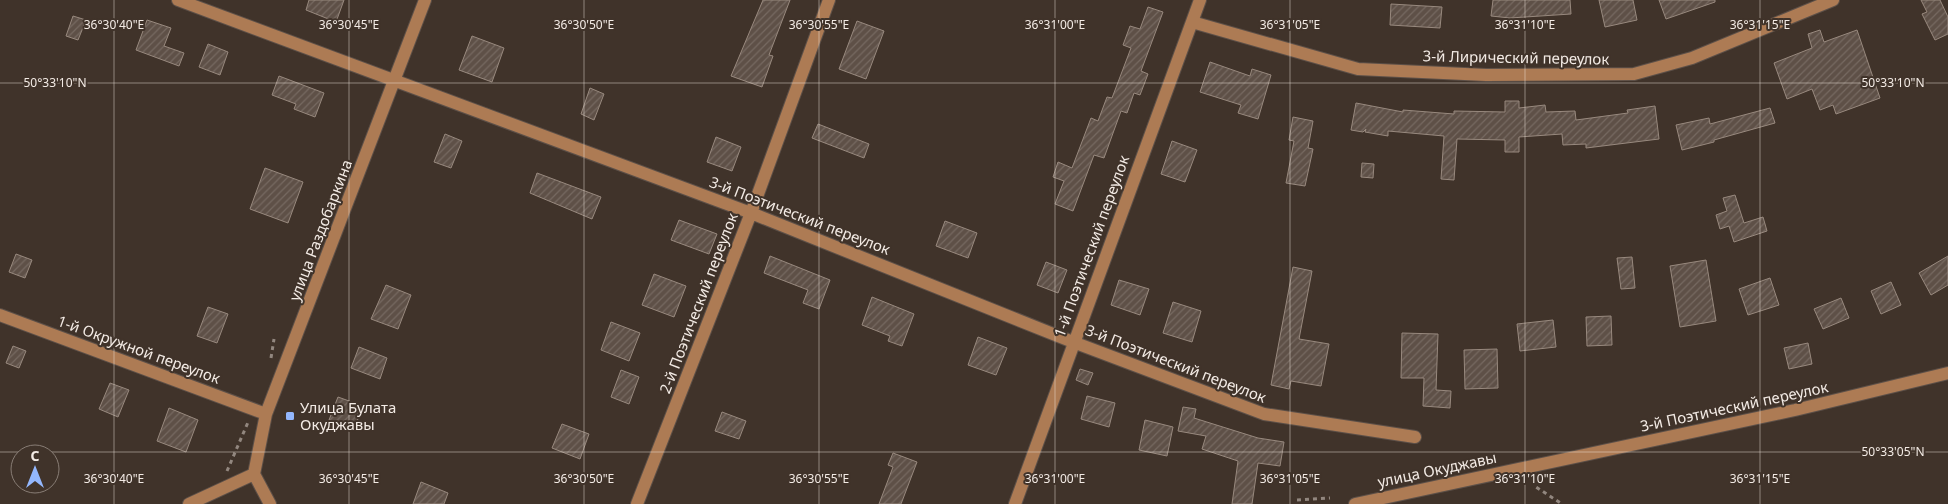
<svg xmlns="http://www.w3.org/2000/svg" width="1948" height="504" font-family="'Noto Sans',sans-serif">
  <style>
    .building { fill: url(#building-hatch); stroke: #98897e }
    .lines { fill: none; stroke-linecap: round; stroke-linejoin: round }
    .minor-casing { stroke: #5d5048; stroke-width: 14 }
    .path { stroke: #92877f; stroke-width: 3; stroke-dasharray: 4 4; stroke-linecap: butt }
    .minor { stroke: #ad7b54; stroke-width: 12 }
    .ticks { fill: none; stroke: #f3ebe5; stroke-width: 1; stroke-opacity: 0.45 }
    .poi-dot { fill: #93b7fd; stroke: #40332a; stroke-width: 2 }
    .labels { text-anchor: middle; dominant-baseline: central; stroke-width: 4; stroke-linejoin: round; paint-order: stroke }
    .street-label { font-size: 15px; fill: #f3ebe5; stroke: #40332a }
    .poi-label { font-size: 15px; fill: #f3ebe5; stroke: #40332a; text-anchor: start }
    .ticks-label { font-size: 12px; text-anchor: middle; fill: #f3ebe5; stroke: #40332a; stroke-width: 4; stroke-linejoin: round; paint-order: stroke }
  </style>
  <defs>
    <pattern id="building-hatch" width="6" height="6" patternUnits="userSpaceOnUse" patternTransform="scale(1.25)"><rect width="6" height="6" fill="#5e5047"/><path d="M-1 1l2-2M0 6l6-6M5 7l2-2" fill="none" stroke="#766961"/></pattern>
  </defs>
  <rect width="100%" height="100%" fill="#40332a"/>
  <path class="building" d="M309,0H344L336,22L306,10Z
    M763,0H790L769,55L773,56L762,87L731,76Z
    M1493,0H1570L1571,14L1510,18L1491,16Z
    M1599,0H1633L1637,20L1605,27Z
    M1659,0H1715V2L1666,19Z
    M1921,0H1940L1948,17V34L1935,40L1922,14L1927,12Z
    M1391,4L1442,7L1440,28L1390,25Z
    M1148,7L1163,12L1141,71L1148,74L1140,95L1134,93L1127,113L1121,111L1104,158L1094,155L1073,211L1055,204L1064,181L1053,177L1058,162L1072,168L1091,118L1098,121L1107,97L1112,98L1131,48L1123,45L1130,26L1140,29Z
    M73,16L86,20L78,40L66,36Z
    M147,20L171,28L164,46L184,53L179,66L136,50Z
    M857,21L884,31L866,79L839,69Z
    M1820,30L1824,42L1857,30L1880,98L1836,114L1833,105L1820,110L1812,89L1787,99L1774,63L1812,48L1808,34Z
    M472,36L504,48L492,82L459,70Z
    M208,44L228,52L220,75L199,67Z
    M1210,62L1250,76L1252,69L1271,75L1258,119L1238,113L1241,105L1200,92Z
    M279,76L324,93L315,117L294,109L296,104L272,95Z
    M590,88L604,94L594,120L581,114Z
    M1505,101H1519V108L1545,105L1546,112L1575,111L1576,120L1628,113L1627,110L1655,106L1659,139L1586,148V144L1563,145L1562,134L1519,137V152H1505V140L1457,139L1454,180L1441,179L1444,136L1388,131V136L1365,132L1366,129L1363,132L1351,130L1356,103L1403,112V110L1454,114V111L1505,112Z
    M1770,108L1775,123L1714,140V142L1682,150L1676,125L1709,118L1710,124Z
    M1293,117L1313,121L1308,148L1313,149L1305,186L1286,183L1294,141L1289,140Z
    M818,124L869,144L864,158L812,138Z
    M445,134L462,141L451,168L434,162Z
    M716,137L741,147L732,171L707,162Z
    M1172,141L1197,150L1185,182L1161,174Z
    M1362,163L1374,164L1373,178L1361,177Z
    M265,168L303,182L288,223L250,209Z
    M537,173L601,197L592,219L530,193Z
    M1735,195L1744,223L1763,217L1767,231L1734,242L1729,226L1720,229L1716,215L1727,211L1723,198Z
    M679,220L717,234L709,254L671,240Z
    M945,221L977,233L968,258L936,246Z
    M16,254L32,260L25,278L9,272Z
    M770,256L830,280L819,309L803,303L808,290L764,273Z
    M1948,256V285L1931,295L1919,273Z
    M1632,257L1635,288L1621,289L1617,258Z
    M1706,260L1716,321L1680,327L1670,266Z
    M1046,262L1067,270L1058,293L1037,285Z
    M1293,267L1312,271L1299,339L1329,344L1321,386L1291,381L1289,389L1271,385Z
    M654,274L686,286L674,317L642,305Z
    M1770,278L1779,305L1748,315L1739,289Z
    M1119,280L1149,289L1140,315L1111,305Z
    M1891,282L1901,305L1881,314L1871,291Z
    M386,285L411,295L398,329L371,319Z
    M872,297L914,314L902,346L888,341L890,336L862,325Z
    M1841,298L1849,318L1823,329L1814,309Z
    M1173,302L1201,311L1192,342L1163,333Z
    M208,307L228,314L217,343L197,336Z
    M1611,316L1612,345L1587,346L1586,317Z
    M1553,320L1556,347L1520,351L1517,324Z
    M611,322L640,333L629,361L601,350Z
    M1402,333L1438,334L1436,390L1451,391L1450,408L1423,406L1424,378H1401Z
    M978,337L1007,348L996,375L968,365Z
    M1808,343L1812,364L1789,369L1784,348Z
    M13,346L26,351L19,368L6,363Z
    M359,347L387,358L380,379L351,368Z
    M1497,349L1498,388L1465,389L1464,350Z
    M1080,369L1093,373L1088,385L1076,380Z
    M621,370L639,377L629,404L611,397Z
    M110,383L129,390L118,417L99,409Z
    M1087,396L1115,403L1109,427L1081,419Z
    M338,397L363,406L354,429L329,420Z
    M1183,407L1196,409L1194,418L1258,438L1284,442L1280,466L1258,463L1252,504H1232L1238,461L1202,449L1206,436L1178,431Z
    M169,408L198,420L186,452L157,441Z
    M722,412L746,421L739,439L715,431Z
    M1145,420L1173,427L1167,456L1139,450Z
    M562,424L589,434L580,459L552,448Z
    M893,453L917,462L901,504H879L893,467L888,465Z
    M421,482L448,493L444,504H413Z"/>
  <g class="lines">
    <defs>
      <path id="minor" d="M178,0L751,213L1073,342L1264,414L1415,437
        M1192,22L1358,69L1486,75L1634,74L1692,58L1833,0
        M0,315L266,414
        M254,474L266,414L425,0
        M254,474L270,504
        M189,504L254,474
        M637,504L751,213L829,0
        M1015,504L1200,0
        M1355,504L1795,410L1948,373"/>
    </defs>
    <use href="#minor" class="minor-casing"/>
    <path class="path" d="M271,358L274,339
      M227,471L249,420
      M1533,480L1536,487L1562,504
      M1297,500L1330,498"/>
    <use href="#minor" class="minor"/>
  </g>
  <path class="ticks" d="M114,0V504M349,0V504M584,0V504M819,0V504M1055,0V504M1290,0V504M1525,0V504M1760,0V504M0,83H1948M0,452H1948"/>
  <rect class="poi-dot" x="285" y="411" width="10" height="10" rx="2.5"/>
  <g class="labels">
    <g class="street-label">
      <text transform="translate(1516 57) rotate(1)">3-й Лирический переулок</text>
      <text transform="translate(800 215) rotate(21)">3-й Поэтический переулок</text>
      <text transform="translate(320 230) rotate(-69)">улица Раздобаркина</text>
      <text transform="translate(1091 246) rotate(-70)">1-й Поэтический переулок</text>
      <text transform="translate(698 303) rotate(-69)">2-й Поэтический переулок</text>
      <text transform="translate(139 349) rotate(20)">1-й Окружной переулок</text>
      <text transform="translate(1176 363) rotate(21)">3-й Поэтический переулок</text>
      <text transform="translate(1734 406) rotate(-12)">3-й Поэтический переулок</text>
      <text transform="translate(1437 469) rotate(-12)">улица Окуджавы</text>
    </g>
    <g class="poi-label">
      <text x="300" y="407">Улица Булата<tspan x="300" dy="17">Окуджавы</tspan></text>
    </g>
  </g>
  <g class="ticks-label">
    <text x="114" y="29">36°30'40"E</text>
    <text x="349" y="29">36°30'45"E</text>
    <text x="584" y="29">36°30'50"E</text>
    <text x="819" y="29">36°30'55"E</text>
    <text x="1055" y="29">36°31'00"E</text>
    <text x="1290" y="29">36°31'05"E</text>
    <text x="1525" y="29">36°31'10"E</text>
    <text x="1760" y="29">36°31'15"E</text>
    <text x="55" y="87">50°33'10"N</text>
    <text x="1893" y="87">50°33'10"N</text>
    <text x="1893" y="456">50°33'05"N</text>
    <text x="114" y="483">36°30'40"E</text>
    <text x="349" y="483">36°30'45"E</text>
    <text x="584" y="483">36°30'50"E</text>
    <text x="819" y="483">36°30'55"E</text>
    <text x="1055" y="483">36°31'00"E</text>
    <text x="1290" y="483">36°31'05"E</text>
    <text x="1525" y="483">36°31'10"E</text>
    <text x="1760" y="483">36°31'15"E</text>
  </g>
  <g transform="translate(35 469)"><circle r="24" fill="#40332a" stroke="#887d75"/>
  <path d="M0-4L9 19L0 12L-9 19Z" fill="#93b7fd"/>
  <text y="-8" font-size="14" font-weight="bold" text-anchor="middle" fill="#f3ebe5">С</text>
  </g>
</svg>
